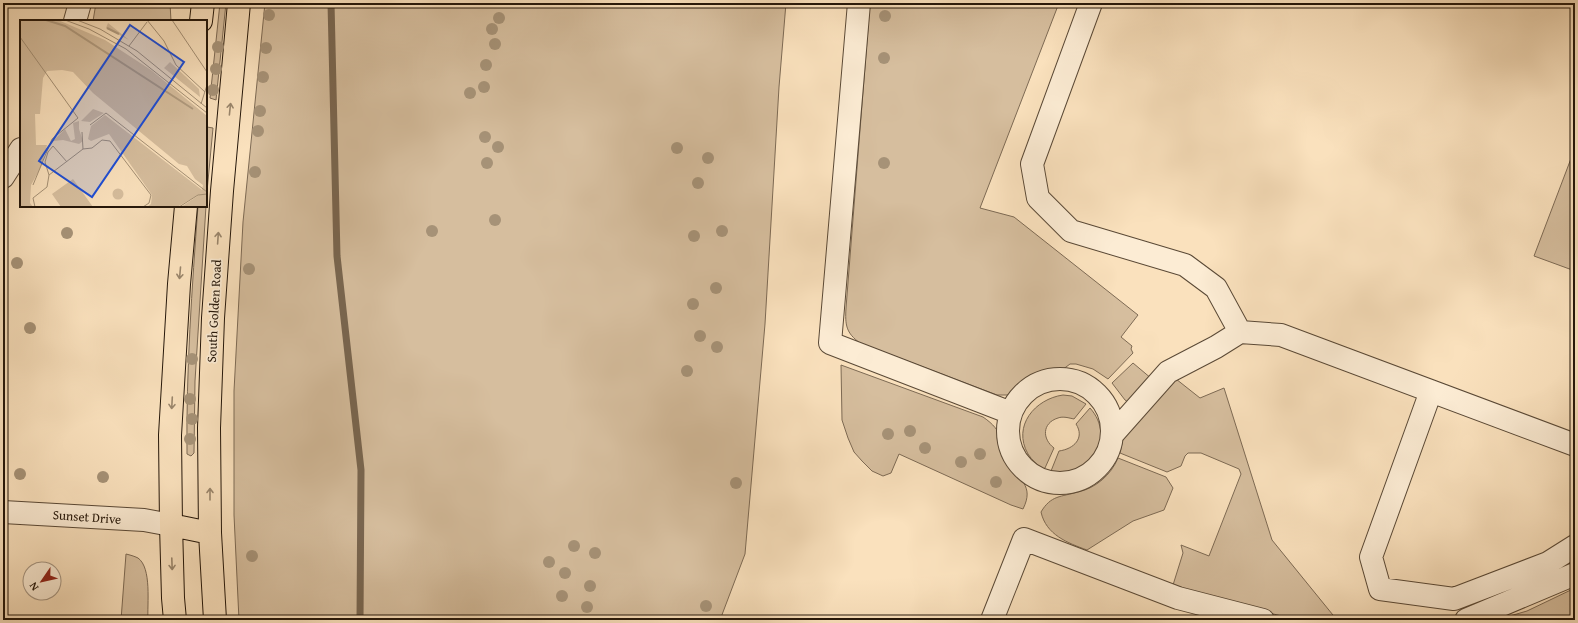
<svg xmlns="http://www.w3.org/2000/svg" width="1578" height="623" font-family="'Gentium Book Plus',serif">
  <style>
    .green { fill: #d6be9e; stroke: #7d6a54 }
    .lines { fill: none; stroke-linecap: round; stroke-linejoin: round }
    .stream { stroke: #796650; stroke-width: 7 }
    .minor-casing { stroke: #5a4936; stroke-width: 24 }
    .major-casing { stroke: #241609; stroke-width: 24 }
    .minor { stroke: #fcecd4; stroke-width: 22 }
    .major { stroke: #fae1bd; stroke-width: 22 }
    .tree { fill: #a69277 }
    .oneway { stroke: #9a866c }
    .labels { text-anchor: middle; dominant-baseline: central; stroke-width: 3.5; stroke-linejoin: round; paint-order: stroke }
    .street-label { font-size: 13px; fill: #241609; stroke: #fcecd4 }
    .inset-river { fill: none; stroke: #b19c80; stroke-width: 2 }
    .inset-road { fill: none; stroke: #a49075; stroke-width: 1 }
    .view { fill: #1d4ed8; fill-opacity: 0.15; stroke: #1d4ed8; stroke-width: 2 }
    .inset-edge { fill: none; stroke: #241609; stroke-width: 2 }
  </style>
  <rect width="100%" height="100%" fill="#fae1bd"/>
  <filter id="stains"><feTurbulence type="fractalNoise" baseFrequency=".005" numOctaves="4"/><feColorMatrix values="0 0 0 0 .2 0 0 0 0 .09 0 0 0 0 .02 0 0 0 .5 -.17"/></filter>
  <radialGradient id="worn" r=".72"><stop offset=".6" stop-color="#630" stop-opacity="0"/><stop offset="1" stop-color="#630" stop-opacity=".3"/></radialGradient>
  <path class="green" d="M96,3H170L171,21H93Z
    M220,3H226L216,100L210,98Z
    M265,3H786L779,87L765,324L745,554L720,620H239L234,515V391L243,222Z
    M870,3H1059L980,208L1014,217L1138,315L1121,337L1132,346L1131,349L1133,353L1108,379L1093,369L1076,364H1070L1058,373L1042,377L1012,395H997L860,343C846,333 845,325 846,308Z
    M207,127L213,128L206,202V133Z
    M1575,148V271L1534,256Z
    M198,206H206L195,381L194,453L191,456L187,454C186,371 192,288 198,206Z
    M1133,363L1152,379L1128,402L1125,400L1112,383Z
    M841,365L983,417C1005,432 999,441 1009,462C1018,480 1035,485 1023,509L1011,505L899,454L891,473L883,476L872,471L862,461L854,452L848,438L842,420Z
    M1176,379L1200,398L1224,388L1272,540L1337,620H1298L1224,602L1173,585L1183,553L1181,545L1209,556L1241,474L1239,469L1201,453H1188L1185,456L1181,466L1167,472L1120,453L1123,439Z
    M1063,395L1072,396L1086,404L1074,419C1069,418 1063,416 1058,418C1042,423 1042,439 1054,448L1045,468L1043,469C1037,465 1032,460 1028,454C1012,426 1035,399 1063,395Z
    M1090,408C1117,438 1090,484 1051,471L1059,451C1074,449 1085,438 1076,424Z
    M1118,458L1166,477L1173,488L1164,510L1133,521L1087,550C1068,543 1046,535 1041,512C1051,495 1061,497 1078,492C1096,488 1111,475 1118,458Z
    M126,554C130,555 134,556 138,558C152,568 147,604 148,620H121Z
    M1575,588V620H1496L1527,611Z"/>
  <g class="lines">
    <path class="stream" d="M331,3L337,256L361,470L360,620"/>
    <defs>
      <path id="minor" d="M859,3L830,343L1011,413
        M1091,3L1032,164L1038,198L1071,231L1185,265L1216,288L1240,332
        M75,21L80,3
        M3,177L21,149
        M1008 431a52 52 0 1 1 104 0a52 52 0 1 1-104 0Z
        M1431,391L1371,557L1380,589L1454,599L1548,563L1575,546
        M1113,434L1168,372L1216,347L1240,332L1281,335L1575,445
        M3,512L144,520L171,525
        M992,620L1024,539L1178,598L1263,620
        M1466,620L1575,574"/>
      <path id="major" d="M201,21L203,3
        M171,525L210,533
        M175,620L173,598L171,525L170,435L179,284L186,206
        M215,620L210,533L209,428L213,318L222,191L239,3"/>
    </defs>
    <use href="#minor" class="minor-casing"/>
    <use href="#major" class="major-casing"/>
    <use href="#minor" class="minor"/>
    <use href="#major" class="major"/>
  </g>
  <g class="tree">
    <circle cx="269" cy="15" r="6"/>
    <circle cx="885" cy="16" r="6"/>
    <circle cx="499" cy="18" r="6"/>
    <circle cx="492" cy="29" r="6"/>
    <circle cx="495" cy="44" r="6"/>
    <circle cx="218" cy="47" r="6"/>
    <circle cx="266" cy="48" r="6"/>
    <circle cx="884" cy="58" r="6"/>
    <circle cx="486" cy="65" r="6"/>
    <circle cx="216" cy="69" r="6"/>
    <circle cx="263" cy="77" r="6"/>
    <circle cx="484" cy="87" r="6"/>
    <circle cx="213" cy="90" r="6"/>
    <circle cx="470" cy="93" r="6"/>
    <circle cx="260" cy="111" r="6"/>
    <circle cx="258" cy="131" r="6"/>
    <circle cx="485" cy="137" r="6"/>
    <circle cx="498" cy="147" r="6"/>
    <circle cx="677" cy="148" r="6"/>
    <circle cx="708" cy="158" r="6"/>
    <circle cx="487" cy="163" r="6"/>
    <circle cx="884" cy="163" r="6"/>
    <circle cx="255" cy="172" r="6"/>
    <circle cx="698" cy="183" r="6"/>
    <circle cx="495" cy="220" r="6"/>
    <circle cx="432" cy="231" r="6"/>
    <circle cx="722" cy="231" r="6"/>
    <circle cx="67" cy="233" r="6"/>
    <circle cx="694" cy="236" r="6"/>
    <circle cx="17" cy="263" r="6"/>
    <circle cx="249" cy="269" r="6"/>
    <circle cx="716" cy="288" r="6"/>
    <circle cx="693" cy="304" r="6"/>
    <circle cx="30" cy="328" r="6"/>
    <circle cx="700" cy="336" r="6"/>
    <circle cx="717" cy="347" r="6"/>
    <circle cx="192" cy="359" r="6"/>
    <circle cx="687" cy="371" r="6"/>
    <circle cx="190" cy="399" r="6"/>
    <circle cx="192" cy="419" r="6"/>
    <circle cx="910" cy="431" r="6"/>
    <circle cx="888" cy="434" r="6"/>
    <circle cx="190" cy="439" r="6"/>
    <circle cx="925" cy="448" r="6"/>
    <circle cx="980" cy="454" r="6"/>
    <circle cx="961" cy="462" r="6"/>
    <circle cx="20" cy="474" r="6"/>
    <circle cx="103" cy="477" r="6"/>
    <circle cx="996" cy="482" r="6"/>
    <circle cx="736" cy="483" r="6"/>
    <circle cx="574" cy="546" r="6"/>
    <circle cx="595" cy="553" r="6"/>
    <circle cx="252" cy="556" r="6"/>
    <circle cx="549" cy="562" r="6"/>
    <circle cx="565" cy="573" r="6"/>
    <circle cx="590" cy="586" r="6"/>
    <circle cx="562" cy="596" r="6"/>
    <circle cx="706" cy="606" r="6"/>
    <circle cx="587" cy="607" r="6"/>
  </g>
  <defs><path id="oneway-shaft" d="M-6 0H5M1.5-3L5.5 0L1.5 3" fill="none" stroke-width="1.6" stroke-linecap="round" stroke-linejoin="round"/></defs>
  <g class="oneway">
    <use href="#oneway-shaft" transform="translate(230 109) rotate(-84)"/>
    <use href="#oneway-shaft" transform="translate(218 238) rotate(-86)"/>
    <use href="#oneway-shaft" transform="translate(180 273) rotate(95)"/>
    <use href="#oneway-shaft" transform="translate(172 403) rotate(93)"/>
    <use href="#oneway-shaft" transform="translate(210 494) rotate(-90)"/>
    <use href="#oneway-shaft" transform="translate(172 564) rotate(88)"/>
  </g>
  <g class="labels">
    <g class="street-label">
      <text transform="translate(214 311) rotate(-87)">South Golden Road</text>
      <text transform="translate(87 517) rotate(4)">Sunset Drive</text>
    </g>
  </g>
  <g transform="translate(20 20)">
    <rect width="187" height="187" fill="#fae1bd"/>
    <path d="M0,0H38L85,20L131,50L187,96V187H161L182,173L157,187H127L131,184L132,175L89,114L71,121L68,119L71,106L85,95L182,170L183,165L175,159L167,146L159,144L73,73L53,52L42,50L27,51L23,58L20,94H15L16,125H27L21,147L11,165L10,183L13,187H0ZM88,3L109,20L86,8ZM150,42L179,69L180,77L144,48ZM73,89L84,93L70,102L61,101ZM59,101V109L63,121L59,124L43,120L33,121L45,109L51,121L55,119L53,103ZM53,159L73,187H41L32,174ZM92.5 174a5.5 5.5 0 1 1 11 0a5.5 5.5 0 1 1-11 0Z" fill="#d6be9e"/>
    <path class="inset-river" d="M26,0L45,6L173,89M87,8L99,14"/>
    <path class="inset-road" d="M45,0L69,9L106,29L187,93M57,0L80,9L117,31L187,88M127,0L144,21L156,45L185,72M152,0L187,52M0,17L58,98L32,119L13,165M109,26L127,2M181,84L187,65M70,105L86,93L187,172M63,129L72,128L82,120L90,121L131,175L129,183L123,187M29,155L25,142L28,132L33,126L47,142M15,187L13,178L27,167L29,155L63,129L62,112M159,187L178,175L187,174"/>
    <path class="view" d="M110,5L164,42L72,177L19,141Z"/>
    <rect width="187" height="187" class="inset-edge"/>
  </g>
  <rect width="1578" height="623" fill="none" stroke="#fae1bd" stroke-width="16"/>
  <rect x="4" y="4" width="1570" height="615" fill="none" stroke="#241609" stroke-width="2"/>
  <rect x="8" y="8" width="1562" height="607" fill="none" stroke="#241609"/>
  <g transform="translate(42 581) rotate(236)"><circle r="19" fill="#fcecd4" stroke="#a69683"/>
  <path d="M0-3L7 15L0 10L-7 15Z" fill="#8f2418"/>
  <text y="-6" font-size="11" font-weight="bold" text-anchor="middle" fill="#241609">N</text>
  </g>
  <rect width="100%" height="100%" filter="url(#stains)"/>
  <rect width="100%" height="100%" fill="url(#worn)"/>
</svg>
